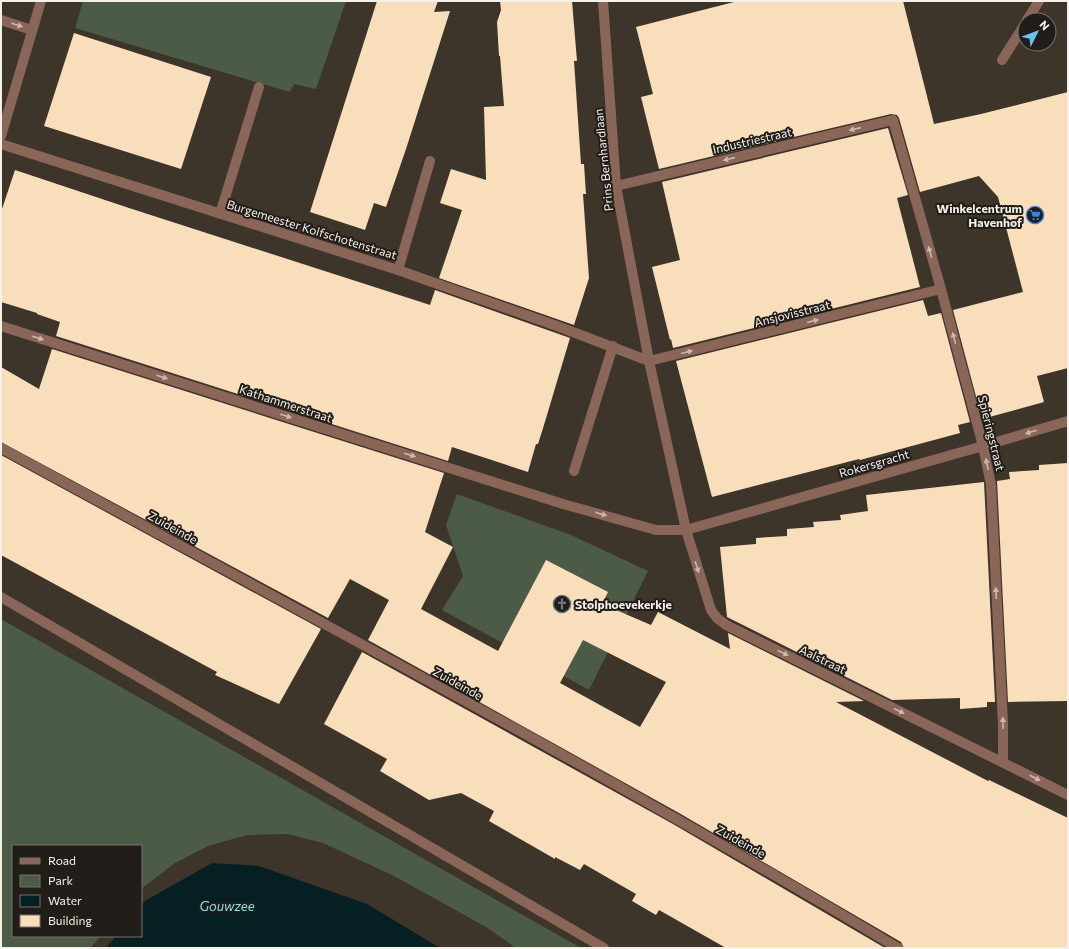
<svg xmlns="http://www.w3.org/2000/svg" width="1069" height="949" font-family="Commissioner,sans-serif">
  <style>
    .green { fill: #4b5b46 }
    .water { fill: #061f23 }
    .building { fill: #f9debc; fill-rule: evenodd }
    .lines { fill: none; stroke-linecap: round; stroke-linejoin: round }
    .service { stroke: #8a6659; stroke-width: 10 }
    .pedestrian { stroke: #8a6659; stroke-width: 10 }
    .minor { stroke: #8a6659; stroke-width: 10 }
    .oneway { fill: #cab9af }
    .labels { text-anchor: middle; dominant-baseline: central; stroke-width: 4; stroke-linejoin: round; paint-order: stroke }
    .street-label { font-size: 12px; fill: #f5f0e9; stroke: #211d18 }
    .poi-label { font-size: 12px; font-weight: bold; fill: #f5f0e9; stroke: #211d18; text-anchor: end }
    .water-label { font-size: 13px; font-style: italic; fill: #8bdfeb; stroke: #211d18 }
  </style>
  <rect width="100%" height="100%" fill="#3d352a"/>
  <path class="green" d="M83,1H346L316,89L294,84L290,92L75,28Z
    M457,494L571,535L648,571L589,690L442,610L463,576L446,525Z
    M1,619L581,948H516L486,927L394,876L323,843L287,834L247,835L208,846L175,863L141,889V846H13V936H101L90,948H1Z"/>
  <path class="water" d="M212,863L259,866L367,904L440,948H106L116,936H141V906L145,901Z"/>
  <path class="building" d="M377,1H438L434,12L450,11L406,149L386,207L374,203L365,230L310,212Z
    M500,1H572L577,61H574L581,164H584L586,194H583L589,278L574,325L439,278L462,210L440,203L451,169L486,180L484,107L504,106L500,56H499L497,22L501,10Z
    M738,1H903L934,124L981,114L1068,92V368L1037,376L1044,402L982,419L953,310L1023,292L998,197L979,176L920,192L899,118L897,115L891,114L659,169L641,97L653,94L636,27Z
    M74,33L211,77L181,169L44,126Z
    M888,128L908,195L897,198L920,287L673,348L671,339L670,340L652,267L680,260L662,182Z
    M15,170L129,208L424,303L430,305L435,290L570,338L544,425L538,444H536L528,472L452,447L448,461L56,336L60,322L37,314V313L1,302V212Z
    M923,300L928,316L941,313L970,422L958,425L960,433L860,460L859,459L712,497L676,361Z
    M52,349L444,473L425,532L453,547L421,609L498,651L546,560L608,592L602,604L651,625L658,612L730,649L728,633L864,701L836,702L988,781L989,780L1068,818V948H904L901,942L679,813L368,640L389,600L350,579L328,618L1,442V367L39,389ZM583,640L666,682L640,727L560,683Z
    M1,455L321,629L279,704L215,675L217,672L1,555Z
    M1068,463V701L1008,702L997,481L1010,479L1009,472L1039,470V465Z
    M984,482L995,702H987V707L960,709V698L892,700L727,617L720,547L756,544V538L787,536V529L814,527L813,522L841,520L840,515L868,511L866,495Z
    M362,652L673,824L885,948H726L659,910L656,915L632,901L636,894L584,864L580,870L555,857V859L489,821L494,811L461,793L429,800L380,771L387,759L324,724Z"/>
  <g class="lines">
    <path class="service" d="M1027,20L1039,1
      M1002,60L1025,24
      M220,214L259,87
      M398,270L430,161
      M1,597L604,948"/>
    <path class="pedestrian" d="M1,448C301,612 604,772 898,948"/>
    <path class="minor" d="M603,1L616,186L649,361L686,530L711,610L717,618L726,625L1068,795
      M1,20L32,30
      M1,136L41,1
      M1,144L398,270L557,326L649,361
      M616,186L893,120L941,289L983,446L991,485L1003,724V762
      M1,326L563,504L656,530H686L983,446L1068,421
      M649,361L941,289
      M574,471L613,346"/>
  </g>
  <defs><path id="oneway-solid" d="M-6-.8H1V-3.2L6.5 0L1 3.2V.8H-6Z"/></defs>
  <g class="oneway">
    <use href="#oneway-solid" transform="translate(17 25) rotate(18)"/>
    <use href="#oneway-solid" transform="translate(855 129) rotate(167)"/>
    <use href="#oneway-solid" transform="translate(729 159) rotate(167)"/>
    <use href="#oneway-solid" transform="translate(930 252) rotate(-106)"/>
    <use href="#oneway-solid" transform="translate(813 321) rotate(-14)"/>
    <use href="#oneway-solid" transform="translate(38 338) rotate(18)"/>
    <use href="#oneway-solid" transform="translate(954 338) rotate(-105)"/>
    <use href="#oneway-solid" transform="translate(687 352) rotate(-14)"/>
    <use href="#oneway-solid" transform="translate(162 377) rotate(18)"/>
    <use href="#oneway-solid" transform="translate(286 416) rotate(18)"/>
    <use href="#oneway-solid" transform="translate(1031 432) rotate(163)"/>
    <use href="#oneway-solid" transform="translate(410 455) rotate(18)"/>
    <use href="#oneway-solid" transform="translate(987 464) rotate(-102)"/>
    <use href="#oneway-solid" transform="translate(601 514) rotate(16)"/>
    <use href="#oneway-solid" transform="translate(697 567) rotate(72)"/>
    <use href="#oneway-solid" transform="translate(996 593) rotate(-93)"/>
    <use href="#oneway-solid" transform="translate(783 653) rotate(26)"/>
    <use href="#oneway-solid" transform="translate(899 711) rotate(26)"/>
    <use href="#oneway-solid" transform="translate(1003 723) rotate(-92)"/>
    <use href="#oneway-solid" transform="translate(1035 778) rotate(27)"/>
  </g>
  <defs>
    <symbol id="supermarket-ring" viewBox="-11 -11 22 22"><circle r="9.5" fill="#211d18" stroke="#3f7fe0" stroke-width="1.5"/><path d="M-6-5.5h2.5l.6 2H6L4.5 2H-2.5L-4.4-4H-6ZM-1.5 3.2a1.3 1.3 0 1 0 .1 0ZM3 3.2a1.3 1.3 0 1 0 .1 0Z" fill="#3f7fe0"/></symbol>
    <symbol id="church-ring" viewBox="-11 -11 22 22"><circle r="9.5" fill="#211d18" stroke="#6b7280" stroke-width="1.5"/><path d="M-1.2-6h2.4v3.5h3.3v2.4h-3.3V6h-2.4V-.1h-3.3v-2.4h3.3Z" fill="#6b7280"/></symbol>
  </defs>
  <g fill-rule="evenodd">
    <use href="#supermarket-ring" x="1025" y="205" width="20" height="20"/>
    <use href="#church-ring" x="552" y="594" width="20" height="20"/>
  </g>
  <g class="labels">
    <g class="street-label">
      <text transform="translate(752 140) rotate(-13)">Industriestraat</text>
      <text transform="translate(603 160) rotate(-96)">Prins Bernhardlaan</text>
      <text transform="translate(312 229) rotate(17)">Burgemeester Kolfschotenstraat</text>
      <text transform="translate(792 313) rotate(-14)">Ansjovisstraat</text>
      <text transform="translate(286 403) rotate(18)">Kathammerstraat</text>
      <text transform="translate(992 433) rotate(76)">Spieringstraat</text>
      <text transform="translate(874 463) rotate(-16)">Rokersgracht</text>
      <text transform="translate(173 527) rotate(29)">Zuideinde</text>
      <text transform="translate(823 659) rotate(26)">Aalstraat</text>
      <text transform="translate(458 683) rotate(29)">Zuideinde</text>
      <text transform="translate(741 841) rotate(29)">Zuideinde</text>
    </g>
    <g class="poi-label">
      <text x="1022" y="208">Winkelcentrum<tspan x="1022" dy="14">Havenhof</tspan></text>
      <text x="575" y="604" text-anchor="start">Stolphoevekerkje</text>
    </g>
    <g class="water-label">
      <text x="227" y="906">Gouwzee</text>
    </g>
  </g>
  <rect width="1069" height="949" fill="none" stroke="#f5f0e9" stroke-width="4"/>
  <rect x="12" y="845" width="130" height="92" fill="#211d18" stroke="#76716c"/>
  <rect x="20" y="858" width="20" height="6" fill="#8a6659" stroke="#76716c"/>
  <text x="48" y="865" font-size="12" fill="#f5f0e9">Road</text>
  <rect x="20" y="875" width="20" height="12" fill="#4b5b46" stroke="#76716c"/>
  <text x="48" y="885" font-size="12" fill="#f5f0e9">Park</text>
  <rect x="20" y="895" width="20" height="12" fill="#061f23" stroke="#76716c"/>
  <text x="48" y="905" font-size="12" fill="#f5f0e9">Water</text>
  <rect x="20" y="915" width="20" height="12" fill="#f9debc" stroke="#76716c"/>
  <text x="48" y="925" font-size="12" fill="#f5f0e9">Building</text>
  <g transform="translate(1037 32) rotate(48)"><circle r="19" fill="#211d18" stroke="#76716c"/>
  <path d="M0-3L7 15L0 10L-7 15Z" fill="#67c4ef"/>
  <text y="-6" font-size="11" font-weight="bold" text-anchor="middle" fill="#f5f0e9">N</text>
  </g>
</svg>
